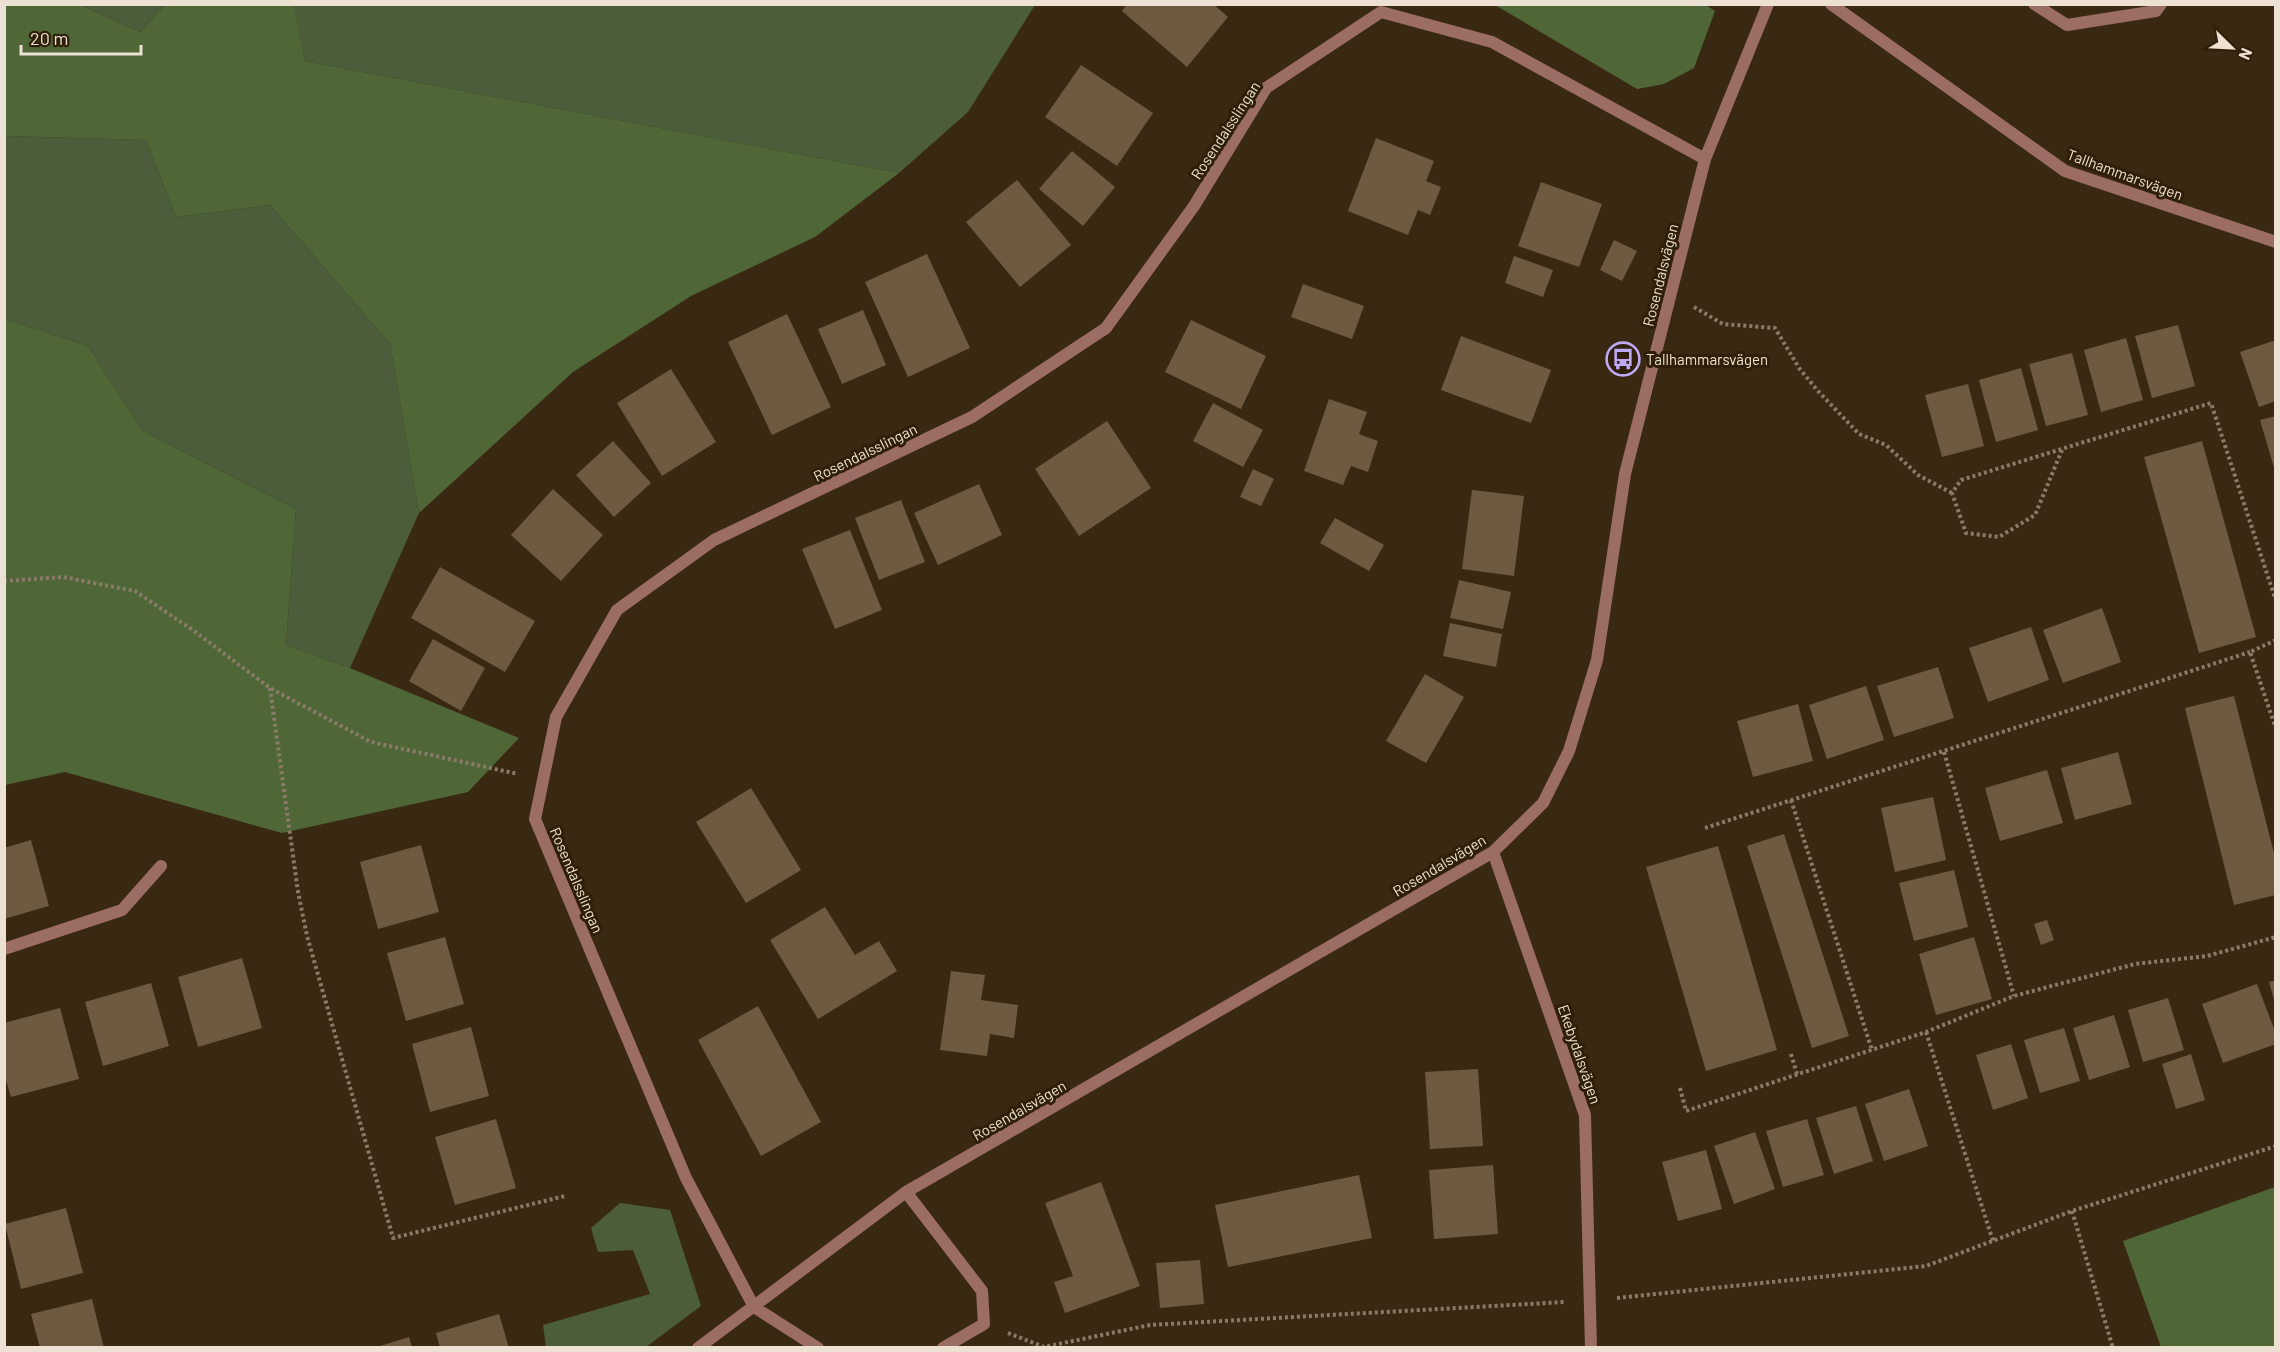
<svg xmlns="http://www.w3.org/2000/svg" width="2280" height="1352" font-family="Barlow,sans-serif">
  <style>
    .green { fill: #4b5d3b }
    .forest { fill: #4f6737 }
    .building { fill: #6d5a41 }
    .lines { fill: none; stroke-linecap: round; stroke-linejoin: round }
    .path { stroke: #8a7b68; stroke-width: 4; stroke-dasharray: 3 3; stroke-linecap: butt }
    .lane { stroke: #9c6d65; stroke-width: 12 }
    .street { stroke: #9c6d65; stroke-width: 12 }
    .labels { text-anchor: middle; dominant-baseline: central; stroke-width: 6; stroke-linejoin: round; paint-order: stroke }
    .street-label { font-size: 15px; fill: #ece1d3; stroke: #301f08 }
    .poi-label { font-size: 15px; fill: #ece1d3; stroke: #301f08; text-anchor: start }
  </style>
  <rect width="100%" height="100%" fill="#3a2912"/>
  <path class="green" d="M81,5H165L140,32Z
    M294,5H1035L968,112L899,173L305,61Z
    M5,136L146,140L176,217L270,205L390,344L419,513L350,668L286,645L296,509L143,431L88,346L5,319Z
    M620,1203L670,1210L701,1306L646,1347H546L543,1325L650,1294L633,1250L598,1252L591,1228Z"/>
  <path class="forest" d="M294,4L305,61L899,173L815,237L691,296L573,372L419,513L390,344L270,205L176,217L146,140L5,136V5H81L140,32L165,5Z
    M1704,4L1715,11L1694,68L1664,84L1637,89L1495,5Z
    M5,319L88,346L143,431L296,509L286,645L350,668L519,738L468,792L282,833L65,772L5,785Z
    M2275,1187V1347H2161L2123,1241Z"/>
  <path class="building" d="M1127,4H1213L1228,17L1187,67L1122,11Z
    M1081,65L1153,113L1117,166L1045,117Z
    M1376,138L1434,161L1426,181L1441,187L1430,215L1418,210L1408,235L1348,211Z
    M1072,151L1115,187L1083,226L1039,189Z
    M1017,180L1071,245L1020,287L966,222Z
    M1541,182L1602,204L1579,267L1518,246Z
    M1614,240L1637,251L1622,281L1600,270Z
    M927,254L970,348L908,377L865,282Z
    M1514,256L1553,270L1543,297L1505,283Z
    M1303,284L1364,306L1352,339L1291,317Z
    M863,310L886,365L842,384L818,329Z
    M787,314L831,407L772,435L728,342Z
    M1191,320L1266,356L1241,409L1165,372Z
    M2178,325L2195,386L2152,398L2135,336Z
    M1461,336L1551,370L1531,423L1441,390Z
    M2126,338L2143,400L2101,412L2084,350Z
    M2276,340V401L2259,407L2240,352Z
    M2072,353L2088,415L2046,426L2029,364Z
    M2021,368L2038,430L1996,442L1979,380Z
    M671,369L716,442L662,476L617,403Z
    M1968,384L1984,446L1942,457L1925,395Z
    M1329,399L1367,412L1359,434L1378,441L1368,472L1351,466L1343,485L1304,471Z
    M1213,403L1263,430L1243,467L1193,441Z
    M2276,416V471H2275L2260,420Z
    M1107,421L1151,488L1079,536L1035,469Z
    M613,441L651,483L614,517L576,475Z
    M2202,441L2256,637L2199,653L2144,457Z
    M1253,469L1274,479L1261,506L1240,497Z
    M979,484L1002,535L938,565L914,513Z
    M553,489L603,535L561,581L511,535Z
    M1472,490L1524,496L1514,576L1462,569Z
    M901,500L925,562L879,580L855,518Z
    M1335,518L1384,545L1369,571L1320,543Z
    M850,530L882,610L835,629L802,549Z
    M440,567L535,621L505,672L411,618Z
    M1459,580L1511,592L1503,629L1450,618Z
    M2102,608L2121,662L2063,683L2043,630Z
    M1450,623L1502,634L1496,667L1443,656Z
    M2031,627L2049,680L1988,702L1969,648Z
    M433,639L485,668L461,711L409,681Z
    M1938,667L1954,718L1894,737L1877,686Z
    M1425,674L1464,697L1426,763L1386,741Z
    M1866,686L1884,740L1827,759L1809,705Z
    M2234,696L2276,861V895L2234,905L2185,708Z
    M1798,704L1813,761L1753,777L1737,721Z
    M2118,752L2132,804L2075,820L2061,768Z
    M2047,770L2063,823L2000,841L1985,788Z
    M751,788L801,870L746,903L696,822Z
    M1933,797L1946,860L1895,872L1881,808Z
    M1784,834L1849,1036L1812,1048L1747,846Z
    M31,840L49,906L4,919V848Z
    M421,845L439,912L378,929L360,862Z
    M1718,846L1777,1050L1706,1071L1646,867Z
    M1954,870L1968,927L1914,941L1899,883Z
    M825,907L855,955L879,941L897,971L818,1019L770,940Z
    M2047,920L2054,940L2041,945L2034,924Z
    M445,937L464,1004L406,1021L387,953Z
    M1974,937L1992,999L1936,1015L1919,954Z
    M242,958L262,1028L198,1047L178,977Z
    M951,971L985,975L981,1000L1018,1005L1014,1038L990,1034L987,1056L940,1050Z
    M2276,980V1003H2275L2269,982Z
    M151,983L169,1046L103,1066L85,1002Z
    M2257,984L2276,1034V1044L2223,1063L2202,1004Z
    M2168,998L2184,1050L2143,1062L2128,1010Z
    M758,1006L821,1122L761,1156L698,1040Z
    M60,1008L79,1079L11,1097L4,1074V1023Z
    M2114,1015L2130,1067L2089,1080L2073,1028Z
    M471,1027L489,1096L430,1112L412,1044Z
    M2064,1028L2080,1081L2040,1093L2024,1040Z
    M2011,1044L2028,1098L1993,1110L1976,1055Z
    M2191,1054L2205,1100L2176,1109L2162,1064Z
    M1478,1069L1483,1146L1430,1149L1425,1072Z
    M1909,1089L1928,1146L1884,1161L1865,1104Z
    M1856,1106L1873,1161L1834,1174L1816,1118Z
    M496,1119L516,1188L455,1205L435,1137Z
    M1807,1119L1824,1175L1783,1187L1766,1131Z
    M1755,1132L1775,1189L1734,1204L1714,1146Z
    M1706,1150L1722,1209L1678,1221L1662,1162Z
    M1493,1165L1498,1234L1434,1239L1429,1170Z
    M1359,1175L1372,1238L1228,1267L1215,1205Z
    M1101,1182L1140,1286L1065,1313L1054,1282L1073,1276L1045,1203Z
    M66,1208L83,1273L21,1289L5,1224Z
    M1200,1260L1204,1304L1160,1308L1156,1263Z
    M92,1299L104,1348H40L31,1314Z
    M499,1314L509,1348H440L436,1333Z
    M409,1337L412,1348H377V1347Z"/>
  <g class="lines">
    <path class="path" d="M1694,307L1723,324L1775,328L1799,368L1818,391L1859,434L1886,445L1918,475L1952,493
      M2062,450L2035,515L1999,537L1966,533L1952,493L1961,480L2211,403L2276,601
      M4,581L63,577L135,591L194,631L270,688L371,742L518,774
      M2276,640L2250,652L2276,729
      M270,688L298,892L307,936L393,1238L565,1196
      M1944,752L2014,996
      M1791,800L1872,1050
      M1705,828L2250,652
      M1926,1032L1993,1241
      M1791,1054L1797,1074
      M1680,1088L1686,1111L1926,1032L2014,996L2135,964L2207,956L2276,937
      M2072,1211L2113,1348
      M1617,1298L1926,1266L2072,1211L2276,1146
      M1008,1333L1044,1347L1150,1325L1565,1302"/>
    <path class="lane" d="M2034,4L2067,25L2156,11L2161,4"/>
    <path class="street" d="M1831,4L2065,171L2276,242
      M1493,852L1585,1115L1591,1348
      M4,949L122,910L161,866
      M906,1192L982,1291L984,1324L943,1348
      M698,1348L906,1192L1493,852L1543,803L1569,751L1597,660L1625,474L1705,159L1768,4
      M818,1348L754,1307L686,1178L535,819L556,717L617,610L714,540L972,417L1106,328L1194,206L1266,88L1381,12L1492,42L1705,159"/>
  </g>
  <defs>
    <symbol id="bus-ring" viewBox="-11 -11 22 22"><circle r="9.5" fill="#301f08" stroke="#bda9f5" stroke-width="1.5"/><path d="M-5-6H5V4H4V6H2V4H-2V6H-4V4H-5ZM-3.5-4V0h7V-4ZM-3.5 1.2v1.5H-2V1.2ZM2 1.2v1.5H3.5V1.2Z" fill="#bda9f5"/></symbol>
  </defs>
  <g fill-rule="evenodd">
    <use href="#bus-ring" x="1604" y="340" width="38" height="38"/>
  </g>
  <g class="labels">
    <g class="street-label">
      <text transform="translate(1225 130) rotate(-57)">Rosendalsslingan</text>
      <text transform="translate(2125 174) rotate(20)">Tallhammarsvägen</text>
      <text transform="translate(1660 275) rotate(-76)">Rosendalsvägen</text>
      <text transform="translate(865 452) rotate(-26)">Rosendalsslingan</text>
      <text transform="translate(1439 865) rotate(-31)">Rosendalsvägen</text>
      <text transform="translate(577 880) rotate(67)">Rosendalsslingan</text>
      <text transform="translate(1580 1054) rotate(71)">Ekebydalsvägen</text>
      <text transform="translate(1019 1110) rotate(-30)">Rosendalsvägen</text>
    </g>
    <g class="poi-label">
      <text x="1646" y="359">Tallhammarsvägen</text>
    </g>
  </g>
  <rect width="2280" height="1352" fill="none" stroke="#ece1d3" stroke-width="12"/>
  <g transform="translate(2232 48) rotate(114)" stroke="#301f08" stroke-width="4.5" paint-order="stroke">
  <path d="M0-4.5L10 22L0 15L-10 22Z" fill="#ece1d3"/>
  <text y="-9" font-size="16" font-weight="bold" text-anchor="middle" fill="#ece1d3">N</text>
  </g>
  <path d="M21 45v9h120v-9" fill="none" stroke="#ece1d3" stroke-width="3"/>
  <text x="30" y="45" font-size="18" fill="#ece1d3" stroke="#301f08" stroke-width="4.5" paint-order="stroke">20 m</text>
</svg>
